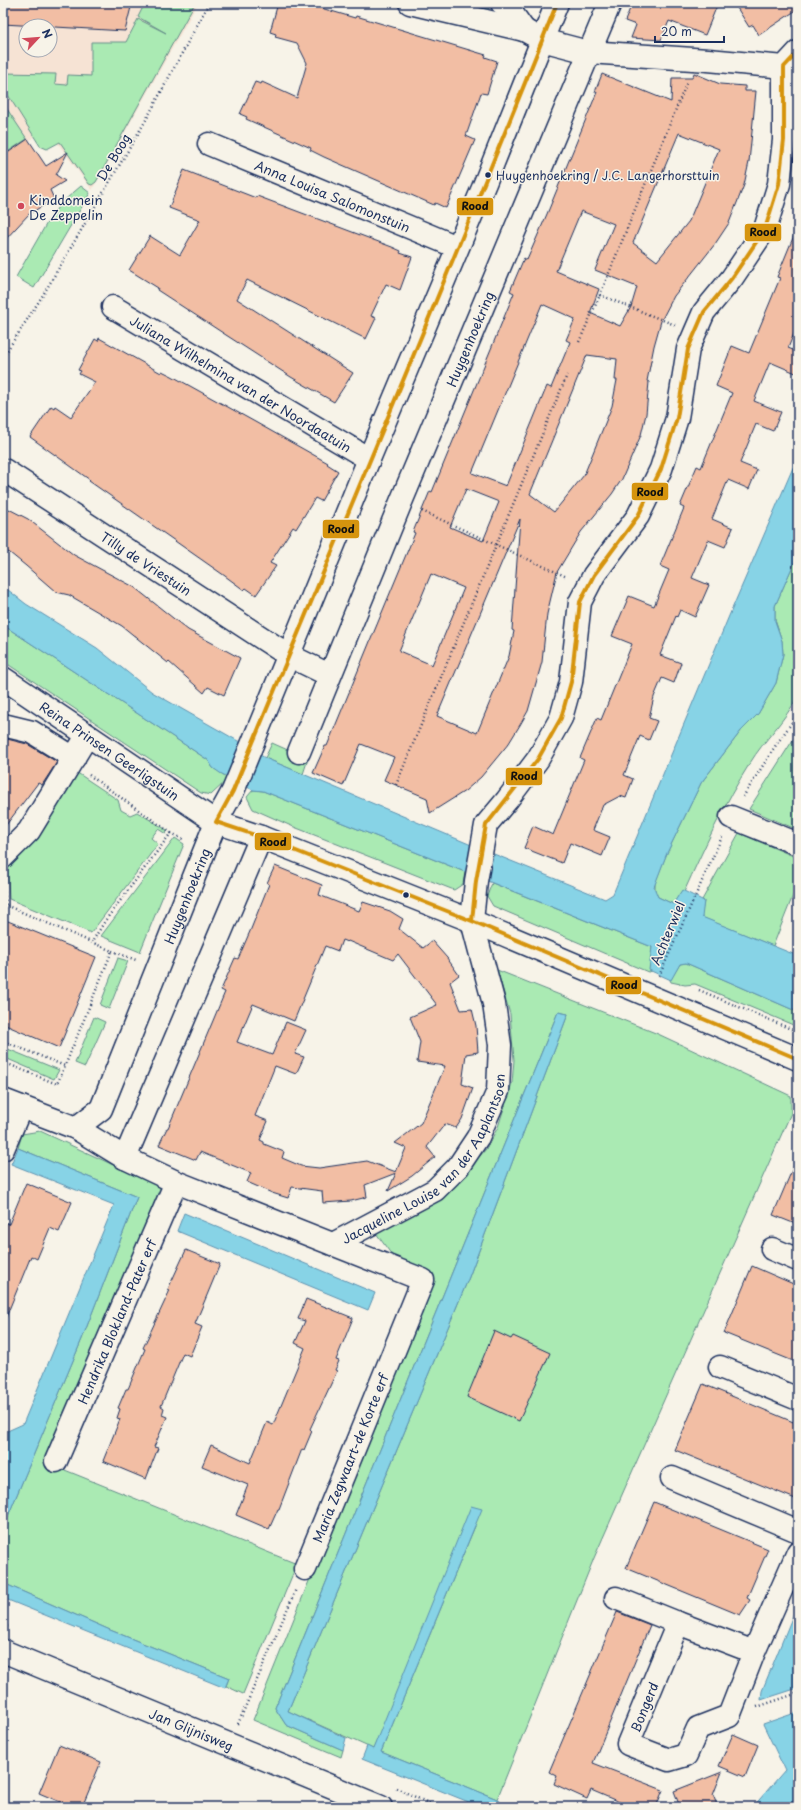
<svg xmlns="http://www.w3.org/2000/svg" width="801" height="1810" font-family="'Playpen Sans',sans-serif">
  <style>
    .built { fill: #f6e3d4; fill-rule: evenodd }
    .green { fill: #aaeab3; stroke: #628c88 }
    .water { fill: #87d3e6; stroke: #5c91b0 }
    .building { fill: #f2bea4; stroke: #1b2f5e; fill-rule: evenodd }
    .lines { fill: none; stroke-linecap: round; stroke-linejoin: round }
    .minor-casing { stroke: #1b2f5e; stroke-width: 25 }
    .path { stroke: #1b2f5e; stroke-width: 2.5; stroke-dasharray: 1 3; stroke-linecap: butt }
    .minor { stroke: #f7f3e8; stroke-width: 22 }
    .bus-1-casing { stroke: #f7f3e8; stroke-width: 7 }
    .bus-1 { stroke: #d6940e; stroke-width: 4 }
    .bus-dot { fill: #1b2f5e; stroke: #f7f3e8; stroke-width: 1.5 }
    .poi-dot { fill: #d1495b; stroke: #f7f3e8; stroke-width: 1.5 }
    .labels { text-anchor: middle; dominant-baseline: central; stroke-width: 3; stroke-linejoin: round; paint-order: stroke }
    .bus-label { font-size: 12px; fill: #1b2f5e; stroke: #f7f3e8; text-anchor: start }
    .street-label { font-size: 13px; fill: #1b2f5e; stroke: #f7f3e8 }
    .poi-label { font-size: 13px; fill: #1b2f5e; stroke: #f7f3e8; text-anchor: start }
    .line-badge { stroke: #f7f3e8; stroke-width: 1.5 }
    .pale-badge-label { font-size: 11px; text-anchor: middle; font-weight: bold; fill: #111 }
  </style>
  <rect width="100%" height="100%" fill="#f7f3e8"/>
  <filter id="ink" filterUnits="userSpaceOnUse"><feTurbulence type="fractalNoise" baseFrequency=".025" numOctaves="2"/><feDisplacementMap in="SourceGraphic" scale="8" xChannelSelector="R" yChannelSelector="G"/><feConvolveMatrix kernelMatrix="1 2 1 2 8 2 1 2 1" color-interpolation-filters="sRGB"/></filter>
  <g filter="url(#ink)">
    <path class="built" d="M3,3H198L92,190L56,141L45,149L35,136L28,142H3ZM26,26H50V50H26Z"/>
    <path class="green" d="M145,3H195L96,182L92,185L89,184L60,142L47,149L40,146L3,87V73L56,74L55,84L67,85L68,75L91,76V42H126L138,19L166,33L138,17Z
      M434,3H488L489,11Z
      M3,103L27,139L3,155Z
      M81,186L90,193L34,288L16,277L48,221L60,204Z
      M798,554V696C785,721 764,740 750,763C724,804 704,848 684,892L682,891L673,904L658,897L655,892V883L667,853L701,783L741,731L758,714L776,683L783,654L782,641L775,620V606Z
      M3,625L208,760L213,768L224,775L227,780L211,795L201,793L3,661Z
      M798,732V830L749,809Z
      M272,743L308,759L303,774L265,758Z
      M70,768L118,800L121,810L130,815L137,812L167,830L166,834L158,829L151,838L158,844L91,933L9,899L7,863Z
      M253,790L263,791L465,872L463,884L454,890L289,825L253,809L247,797Z
      M739,833L798,858V883L773,946L701,917L704,901L702,900Z
      M175,838L184,844L140,952L101,936Z
      M492,883L652,947L650,970L652,971L648,972L493,906L487,896Z
      M118,958L128,961L109,1009L100,1005Z
      M686,963L798,1012V1027L695,984L685,985L671,982L669,978L671,979L680,964Z
      M497,970L658,1034L791,1096V1113L594,1558L497,1799L381,1752L475,1526L373,1749L288,1711L469,1277L568,1014L558,1012L275,1708L286,1725L343,1750L341,1757L253,1720L432,1276L394,1258L376,1233L456,1183L486,1149L498,1127L512,1083L514,1060L510,1014Z
      M94,1017L105,1022L85,1067L75,1063Z
      M3,1047L59,1070L54,1079L3,1057Z
      M40,1131L163,1188L50,1464L297,1564L243,1694L226,1686L229,1678L110,1630L3,1583V1528L82,1339L137,1197L18,1148L22,1134Z"/>
    <path class="water" d="M798,456V554L775,606V621L782,641L783,654L776,683L758,714L741,731L701,783L667,853L654,887L658,897L673,904L682,890L704,901L702,917L798,956V1012L686,963L680,964L671,980L649,970L652,947L263,791L253,790L220,773L213,768L208,760L3,625V586L26,604L97,648L152,692L238,741L265,758L469,844L605,899L613,894L729,616Z
      M558,1012L568,1014L469,1277L288,1711L346,1738L343,1750L286,1725L275,1708Z
      M18,1148L137,1197L82,1339L3,1528V1474L6,1467L3,1463V1433L23,1424L114,1205L11,1164Z
      M184,1213L375,1293L368,1310L177,1231Z
      M471,1506L482,1509L381,1752L497,1799L503,1807H481L362,1759L367,1746L373,1749Z
      M3,1583L110,1630L229,1678L225,1688L3,1598Z
      M798,1603V1688L761,1700L762,1691Z
      M798,1712V1797L793,1807H753L785,1770L763,1724Z"/>
    <path class="building" d="M3,3H132L125,31L3,24Z
      M278,3H304L355,18L356,16L486,55L485,57L497,61L487,94L481,93L466,136L475,140L446,208L435,203L434,205L324,157L310,150L311,148L246,119L247,117L240,114L255,82L261,84L262,82L297,98L307,63L297,43L275,37L276,34L270,32Z
      M626,3H718L705,35L669,21L661,40L631,38L636,25L625,21L631,6Z
      M734,3H798V9L759,35L753,25L749,27Z
      M694,73L720,84L745,86V91H756L749,162L744,185L729,223L715,244L674,296L661,321L654,346L647,381L649,382L646,414L641,435L622,479L612,494L581,532L557,572L547,614L542,662L528,711L520,725L509,743L481,777L465,791L430,813L427,798L384,780L394,757L361,744L343,786L313,773L325,746H327L371,639L415,533L413,532L430,491L432,492L514,293L510,291L524,258L527,260L547,214L597,92H595L602,74L671,102L672,78H692ZM679,133L719,149L689,221L657,261L633,243ZM581,211L614,224L595,270L637,287L631,307L620,326L590,313L599,289L556,271ZM542,304L575,319L566,340L570,342L551,388L547,386L506,486L472,473ZM587,355L617,359L615,380H617L612,406L584,475L554,512L530,494ZM466,489L499,502L483,541L450,527ZM520,519L512,630L514,631L509,656L477,733L437,716ZM431,574L464,588L432,665L399,651Z
      M28,139L46,166L68,152L56,175L65,181L50,190L54,199L29,214L3,242V156Z
      M184,170L256,198L257,196L392,247L401,251L400,253L412,257L400,290L386,284L371,316L376,318L366,339L247,280L237,299L353,373L334,402L291,377L226,335L157,290L158,288L129,270L150,236L180,255L200,220L169,208Z
      M797,228L798,324L788,348L798,352V374L770,362L754,401L781,412L773,431L756,424L740,463L757,470L749,489L728,480L712,519L733,528L725,547L708,540L692,578L709,585L695,617L680,610L677,617L676,616L660,655L681,663L674,683L662,678L654,697L649,718L657,721L649,740L640,736L624,775L633,779L626,798L620,796L603,805L593,830L610,837L602,856L570,843L562,863L524,848L533,826L553,835L584,760L580,758L597,718L601,720L632,644L612,636L629,596L654,606L669,570L660,566L684,508L680,506L697,466L701,468L732,393L716,386L732,346L749,353L780,278L777,277Z
      M99,338L161,373L162,371L172,376L255,422L328,463L327,464L338,471L321,501L315,498L296,529L293,527L270,563L276,566L256,595L246,588L244,590L225,576L89,481L90,480L30,437L51,406L54,408L55,406L71,417L95,382L79,374L81,371L78,370L95,339L98,341Z
      M3,506L28,519L74,555L134,587L188,630L240,658L224,695L208,687L204,693L169,662L168,663L122,626L69,595L56,592L26,566L10,553L3,550Z
      M3,738L27,744L57,762L42,785L38,783L3,829Z
      M275,866L322,885L319,895L359,911L363,902L390,911L403,919L399,929L423,948L432,941L447,958L459,975L450,982L461,1010L472,1009L476,1026L478,1052L466,1054L462,1084L473,1088L462,1119L456,1128L445,1124L427,1147L435,1157L412,1176L388,1191L396,1173L365,1185L367,1197L351,1201L323,1203L322,1191L292,1187L288,1198L272,1193L247,1182L251,1173L200,1152L196,1160L159,1145L167,1128H168L225,992L221,990L235,958L238,959L251,929L269,884L267,883ZM342,940L347,942L348,941L393,960L398,954L437,1005L410,1017L420,1042L417,1062L445,1066L421,1123L395,1143L406,1148L396,1172L367,1161L319,1168L301,1166L282,1158L284,1152L264,1144V1142L260,1140L268,1121L255,1116L275,1066L296,1074L304,1057L295,1054L306,1030L286,1022L272,1055L237,1042L253,1004L294,1021L325,946L338,951Z
      M3,919L96,957L59,1048L3,1024Z
      M798,1156V1225L773,1215Z
      M26,1183L72,1202L59,1232L50,1228L37,1259L31,1256L4,1322L3,1221L9,1224Z
      M186,1250L220,1264L195,1324L202,1327L190,1356L183,1353L161,1406L164,1408L162,1415L167,1417L154,1447L158,1448L146,1479L103,1461L120,1419L117,1418L120,1409L118,1408L126,1389H128L145,1349L143,1348L170,1290L168,1289Z
      M752,1266L798,1286V1363L724,1333Z
      M306,1299L353,1318L336,1360L339,1361L335,1370L337,1371L310,1429L312,1431L304,1450L302,1449L279,1509H278L269,1529L236,1515L248,1485L202,1466L211,1445L250,1463L267,1422L273,1425L305,1348L295,1343L305,1321L298,1319Z
      M494,1331L511,1339L513,1336L550,1353L519,1421L467,1397Z
      M703,1384L798,1424V1500L675,1450Z
      M654,1502L768,1549L747,1598L750,1600L740,1615L626,1568Z
      M617,1612L650,1625L593,1763L663,1790L656,1807H631L591,1790L587,1799L554,1784L557,1776L549,1772Z
      M733,1734L758,1745L745,1777L719,1766Z
      M59,1745L101,1762L82,1807H72L39,1793Z
      M722,1772L713,1795L718,1807H680L674,1791Z"/>
    <g class="lines">
      <defs>
        <g id="minor">
          <path d="M410,3L524,30L542,40L588,52L708,60L784,67"/>
          <path d="M502,3L507,6L524,30"/>
          <path id="s1" d="M209,144L457,247"/>
          <path id="s2" d="M113,307L369,459"/>
          <path id="s3" d="M4,470L288,655L329,675"/>
          <path id="s4" d="M3,678L216,822L261,837L472,921L798,1059"/>
          <path d="M3,725L32,732L74,758"/>
          <path id="s5" d="M299,752L401,502L610,3"/>
          <path d="M731,817L798,844"/>
          <path d="M3,857L29,831L87,736"/>
          <path d="M3,1100L76,1128L125,1158L176,1182L423,1280L305,1569"/>
          <path id="s6" d="M76,1128L101,1109L216,822L233,791L369,459L485,183L557,3"/>
          <path d="M3,1149L21,1107"/>
          <path d="M125,1158L261,837"/>
          <path id="s7" d="M333,1244L435,1190L458,1167L478,1137L498,1091L500,1045L494,1004L472,921L476,881L486,825L507,800L538,759L561,718L571,682L580,602L594,575L638,516L661,469L677,418L688,349L704,312L732,278L765,229L779,184L784,140V67L798,52"/>
          <path d="M772,1249L798,1260"/>
          <path d="M720,1367L798,1399"/>
          <path id="s8" d="M56,1461L176,1182"/>
          <path d="M672,1478L798,1531"/>
          <path d="M616,1598L678,1623"/>
          <path id="s9" d="M3,1651L381,1807"/>
          <path d="M754,1652L678,1623L628,1744L669,1760L686,1755L698,1728L729,1716L754,1652L798,1552"/>
        </g>
      </defs>
      <use href="#minor" class="minor-casing"/>
      <path class="path" d="M675,325L600,295L687,82
        M579,342L600,295
        M3,357L43,295L146,120L209,3
        M422,511L567,577
        M89,775L171,833L105,921L92,942
        M396,785L567,375
        M743,797L776,745L798,714
        M171,833L185,840
        M3,884L6,905
        M3,904L112,951L65,1066L3,1041
        M112,951L136,960
        M659,976L722,837
        M699,990L798,1032
        M3,1062L57,1084L65,1066
        M3,1625L9,1627
        M757,1707L798,1693
        M238,1724L296,1589
        M396,1788L437,1807"/>
      <use href="#minor" class="minor"/>
      <defs>
        <path id="bus-1" d="M557,3C452,267 341,528 233,791L216,822L261,837L472,921L798,1059
          M472,921L476,881L486,825L538,759L561,718L571,682L580,602L594,575L638,516L661,469L677,418L688,349L704,312L732,278L765,229L779,184L784,140V67L798,52"/>
      </defs>
      <use href="#bus-1" class="bus-1-casing"/>
      <use href="#bus-1" class="bus-1"/>
    </g>
  </g>
  <g class="bus-dot">
    <circle cx="488" cy="175" r="3.5"/>
    <circle cx="406" cy="895" r="3.5"/>
  </g>
  <circle class="poi-dot" cx="21" cy="206" r="4"/>
  <g class="labels">
    <g class="bus-label">
      <text x="496" y="175">Huygenhoekring / J.C. Langerhorsttuin</text>
    </g>
    <g class="street-label">
      <text transform="translate(113 157) rotate(-59)">De Boog</text>
      <text stroke="none"><textPath href="#s1" startOffset="134">Anna Louisa Salomonstuin</textPath></text>
      <text stroke="none"><textPath href="#s5" startOffset="447">Huygenhoekring</textPath></text>
      <text stroke="none"><textPath href="#s2" startOffset="149">Juliana Wilhelmina van der Noordaatuin</textPath></text>
      <text stroke="none"><textPath href="#s3" startOffset="170">Tilly de Vriestuin</textPath></text>
      <text stroke="none"><textPath href="#s4" startOffset="129">Reina Prinsen Geerligstuin</textPath></text>
      <text stroke="none"><textPath href="#s6" startOffset="261">Huygenhoekring</textPath></text>
      <text transform="translate(667 933) rotate(-67)">Achterwiel</text>
      <text stroke="none"><textPath href="#s7" startOffset="131">Jacqueline Louise van der Aaplantsoen</textPath></text>
      <text stroke="none"><textPath href="#s8" startOffset="152">Hendrika Blokland-Pater erf</textPath></text>
      <text transform="translate(350 1458) rotate(-68)">Maria Zegwaart-de Korte erf</text>
      <text transform="translate(644 1707) rotate(-68)">Bongerd</text>
      <text stroke="none"><textPath href="#s9" startOffset="204">Jan Glijnisweg</textPath></text>
    </g>
    <g class="poi-label">
      <text x="29" y="199">Kinddomein<tspan x="29" dy="15">De Zeppelin</tspan></text>
    </g>
  </g>
  <g class="line-badge">
    <rect x="456" y="197" width="38" height="19" rx="4" fill="#d6940e"/>
    <rect x="744" y="223" width="38" height="19" rx="4" fill="#d6940e"/>
    <rect x="631" y="482" width="38" height="19" rx="4" fill="#d6940e"/>
    <rect x="322" y="519" width="38" height="20" rx="4" fill="#d6940e"/>
    <rect x="505" y="767" width="38" height="19" rx="4" fill="#d6940e"/>
    <rect x="254" y="832" width="38" height="19" rx="4" fill="#d6940e"/>
    <rect x="605" y="976" width="37" height="19" rx="4" fill="#d6940e"/>
  </g>
  <g class="pale-badge-label">
    <text x="475" y="210">Rood</text>
    <text x="763" y="236">Rood</text>
    <text x="650" y="496">Rood</text>
    <text x="341" y="533">Rood</text>
    <text x="524" y="780">Rood</text>
    <text x="273" y="846">Rood</text>
    <text x="624" y="989">Rood</text>
  </g>
  <rect width="801" height="1810" fill="none" stroke="#f7f3e8" stroke-width="16"/>
  <rect x="8" y="8" width="785" height="1794" fill="none" stroke="#1b2f5e" stroke-width="1.5" filter="url(#ink)"/>
  <g transform="translate(38 38) rotate(64)"><circle r="19" fill="#f7f3e8" stroke="#9fa5b1"/>
  <path d="M0-3L7 15L0 10L-7 15Z" fill="#d1495b"/>
  <text y="-6" font-size="11" font-weight="bold" text-anchor="middle" fill="#1b2f5e">N</text>
  </g>
  <path d="M655 36v6h69v-6" fill="none" stroke="#1b2f5e" stroke-width="2"/>
  <text x="661" y="36" font-size="12" fill="#1b2f5e" stroke="#f7f3e8" stroke-width="3" paint-order="stroke">20 m</text>
</svg>
